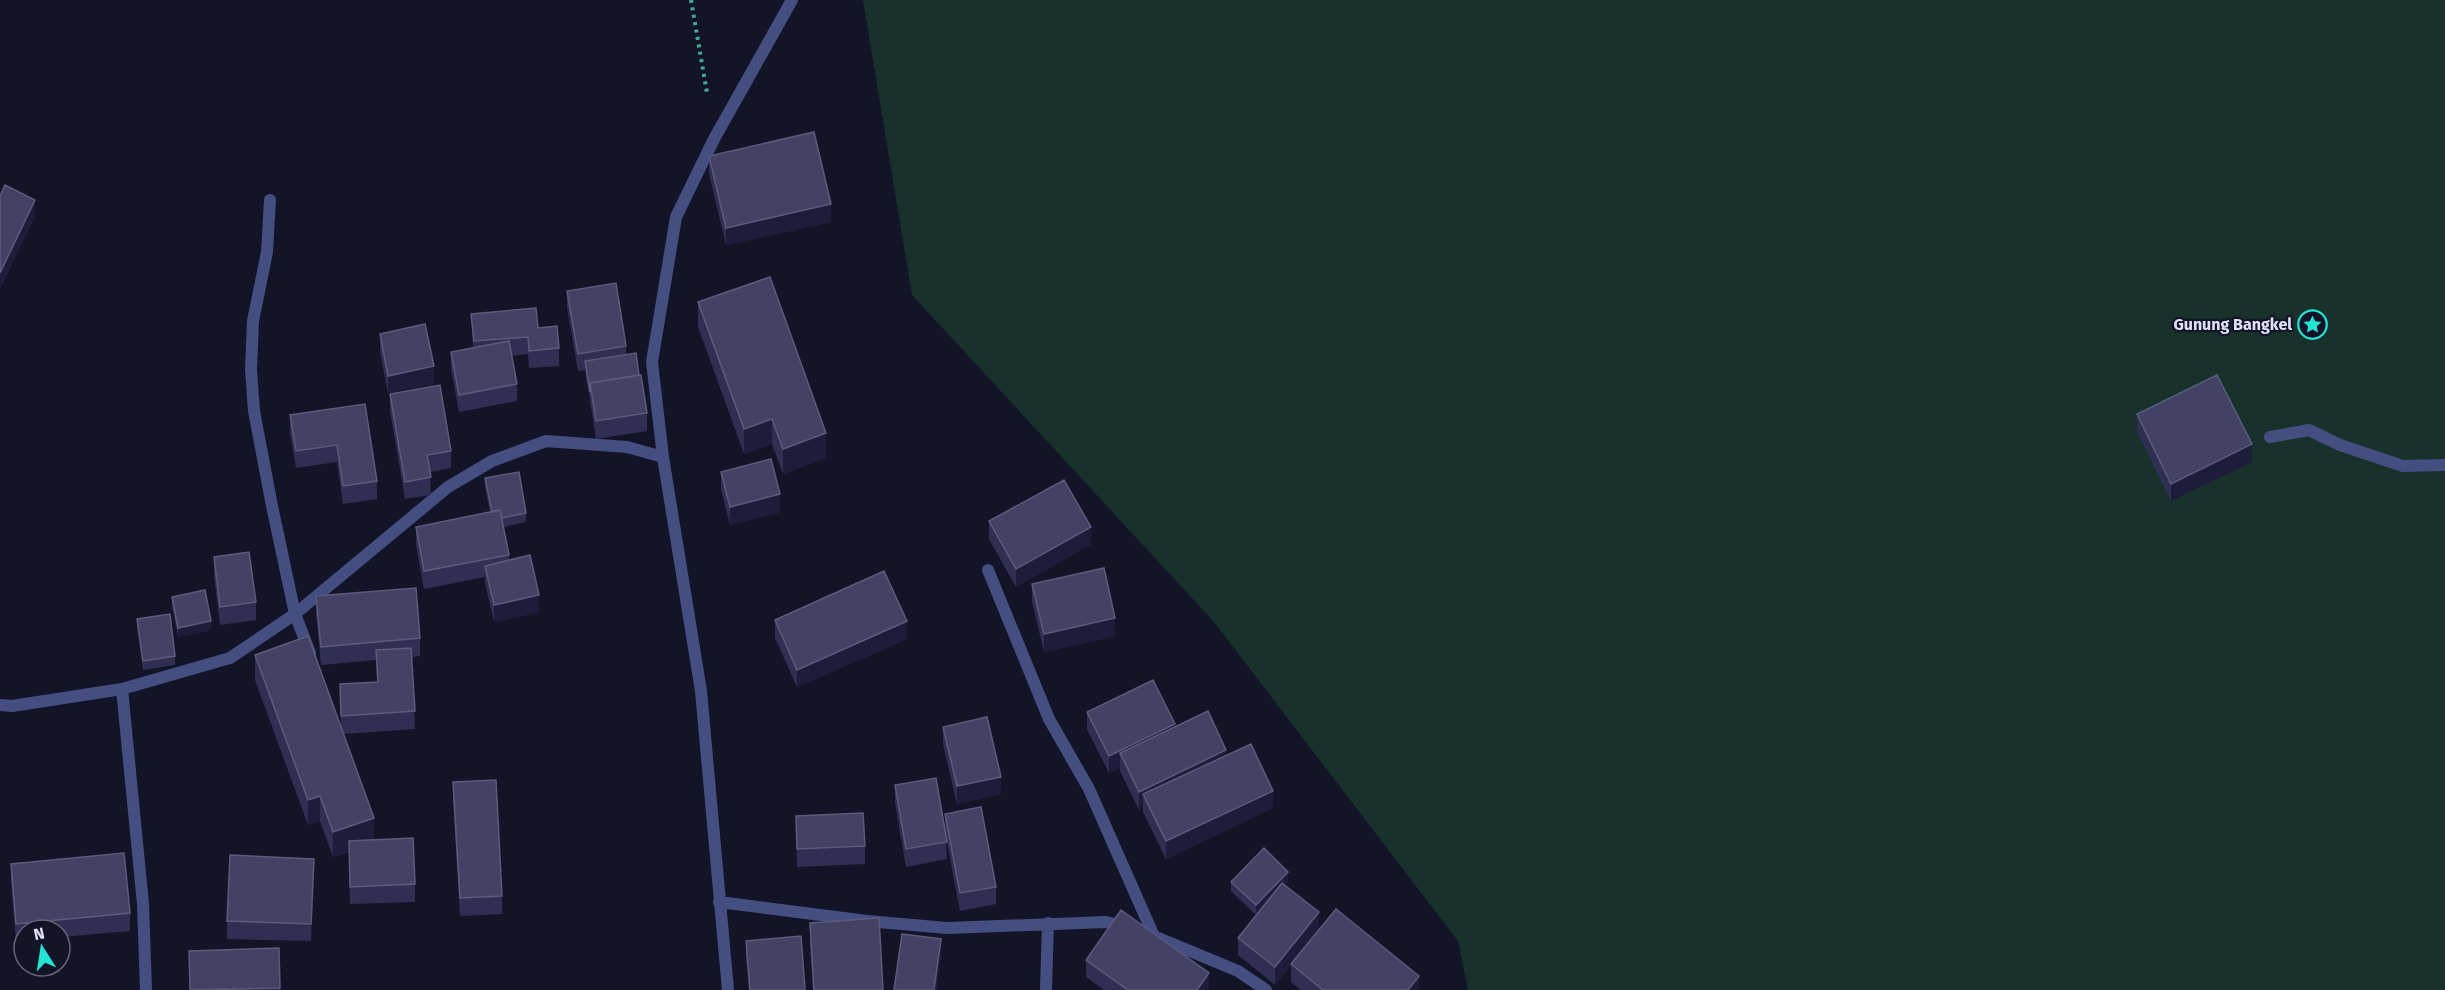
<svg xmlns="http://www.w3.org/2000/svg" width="2445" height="990" font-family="'Fira Sans',sans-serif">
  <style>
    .green { fill: #18312b }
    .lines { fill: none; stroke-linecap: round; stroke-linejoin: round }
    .path { stroke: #40ad92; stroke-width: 4; stroke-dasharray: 3 4.5; stroke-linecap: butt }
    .minor { stroke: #454e81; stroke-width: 12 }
    .wall { fill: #302f53 }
    .shaded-wall { fill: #1d1c3a }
    .building { fill: #434265; stroke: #5b5b7c; stroke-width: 1.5 }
    .labels { text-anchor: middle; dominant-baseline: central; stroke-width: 4.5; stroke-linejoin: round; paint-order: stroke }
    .poi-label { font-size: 16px; font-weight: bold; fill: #dfe1fb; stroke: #141428; text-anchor: end }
  </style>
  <rect width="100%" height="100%" fill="#141428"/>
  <path class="green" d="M863,0H2445V990H1468L1458,941L1214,622L912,295Z"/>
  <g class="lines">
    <path class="path" d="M691,0L707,93"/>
    <path class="minor" d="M270,200L267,252L253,321L251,370L254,411L272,506L295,614L310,653
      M2270,437L2309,430L2340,445L2403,466L2445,465
      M988,570L1049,719L1089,789L1153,934
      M0,705L12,706L122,689
      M719,902L867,921L947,928L1106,922L1127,927
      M1144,932L1238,971L1266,990
      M146,990L143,904L122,689L230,658L295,614L448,487L492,461L546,441L627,447L663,457
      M728,990L701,691L663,457L652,362L676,217L714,139L792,0
      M1046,990L1048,923"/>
  </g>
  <path class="wall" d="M709,156L831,222L726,245L709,174Z
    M567,291L626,346V354L647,413V431L596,439L585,370L578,371L567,308Z
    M698,302L826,458L783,474L772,444L744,454L698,327Z
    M471,314L538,328L559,348V366L529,368L528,354L512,356L517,384V401L459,412L451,369V352L473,348Z
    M380,334L434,384L388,393L380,352Z
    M390,394L451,451V468L430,472L431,495L405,499L390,411Z
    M365,404L377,481V499L343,504L337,462L296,468L290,433V415Z
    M2137,414L2252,462L2171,501L2137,432Z
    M721,472L780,512L730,525L721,489Z
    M485,478L526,513V522L503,527L509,555V560L539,612L494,622L485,583V577L424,589L416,545V527L490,512L485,487Z
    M989,521L1091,544L1016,587L989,539Z
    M214,557L256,602V620L220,625L214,575Z
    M1032,584L1115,636L1044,652L1032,601Z
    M316,596L420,638V656L412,657L415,729L343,734L374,840L415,884V902L350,904L349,852L333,857L320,821L308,825L255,680V655L341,727L340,684L377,682L376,660L321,665L316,614Z
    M172,597L211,630L178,637L172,606Z
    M137,619L175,656V665L143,670L137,628Z
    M775,620L907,639L797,687L775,638Z
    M1087,712L1175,727L1226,755L1273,808L1166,859L1143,812V807L1139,810L1120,771V768L1109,773L1087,729Z
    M943,727L1001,794L957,804L943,744Z
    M453,782L502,896V914L460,916L453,800Z
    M895,785L945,831V814L996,887V904L960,911L946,837L947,859L906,867L895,803Z
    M796,816L865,846V864L797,867Z
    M11,864L130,913V931L60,937V930H24V941L16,942L11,882Z
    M314,876L311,941L227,939V921Z
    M1288,881L1285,885L1319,929L1419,990H1301L1291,982V965L1275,985L1238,955V938L1256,915L1231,891V882Z
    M810,923L883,990H813L810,947Z
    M746,941L805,990H749L746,958Z
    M279,948L280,990H190Z
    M1086,960L1209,990H1104L1086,977Z"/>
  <path class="shaded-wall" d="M35,200V217L0,290V273Z
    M831,204V222L726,245V228Z
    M434,366V384L388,393V376Z
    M772,419V444L744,454V429Z
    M826,433V458L783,474V449Z
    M2252,444V462L2171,501V484Z
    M780,494V512L730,525V507Z
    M1091,527V544L1016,587V569Z
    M539,595V612L494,622V605Z
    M1115,618V636L1044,652V634Z
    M211,621V630L178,637V628Z
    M907,621V639L797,687V670Z
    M1175,724V741L1120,753V768L1109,773V756Z
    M1226,750V768L1143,794V807L1139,810V792Z
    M1001,777V794L957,804V786Z
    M1273,791V808L1166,859V841Z
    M320,796V821L308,825V800Z
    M374,818V842L333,857V832Z
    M314,859V876L311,941V924Z
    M1288,872V881L1256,915V905Z
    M1319,912V929L1275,985V967Z
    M941,939V957L937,990H934Z
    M1209,973V990H1197Z
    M1419,976V990H1408Z"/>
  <path class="building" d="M814,132L831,204L726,228L709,156Z
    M5,185L35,200L0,273V196Z
    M770,277L826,433L783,449L772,419L744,429L698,302Z
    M616,283L626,346L578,354L567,291Z
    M536,308L538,328L557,326L559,348L529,351L528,337L474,341L471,314Z
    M425,324L434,366L388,376L380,334Z
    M509,341L517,384L459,395L451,352Z
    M636,353L639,375L590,383V392L585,361Z
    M641,375L647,413L596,421L590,383Z
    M2217,375L2252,444L2171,484L2137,414Z
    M440,385L451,451L427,455L431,477L405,482L390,394Z
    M365,404L377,481L343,486L337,445L296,451L290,415Z
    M771,459L780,494L730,507L721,472Z
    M519,472L526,513L502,518L500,510L492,512L485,478Z
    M1064,480L1091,527L1016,569L989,521Z
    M500,510L509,555L424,571L416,527Z
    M249,552L256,602L220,607L214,557Z
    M530,555L539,595L494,605L485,566Z
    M1104,568L1115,618L1044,634L1032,584Z
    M884,571L907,621L797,670L775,620Z
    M416,588L420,638L321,647L316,596Z
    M205,590L211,621L178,628L172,597Z
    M170,614L175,656L143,661L137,619Z
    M308,636L374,818L333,832L320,796L308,800L255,655Z
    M411,648L415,711L341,716L340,684L378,682L376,650Z
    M1153,680L1175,724L1109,756L1087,712Z
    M1208,711L1226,750L1139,792L1120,753Z
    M987,717L1001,777L957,786L943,727Z
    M1251,744L1273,791L1166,841L1143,794Z
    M936,778L947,842L906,849L895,785Z
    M496,780L502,896L460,898L453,782Z
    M981,807L996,887L960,893L945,814Z
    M863,813L865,846L797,849L796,816Z
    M413,838L415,884L350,887L349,841Z
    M1264,848L1288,872L1256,905L1231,882Z
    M124,853L130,913L16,924L11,864Z
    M230,855L314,859L311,924L227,921Z
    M1282,883L1319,912L1275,967L1238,938Z
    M1336,909L1419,976L1408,990H1323L1291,964Z
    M1121,910L1209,973L1197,990H1128L1086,960Z
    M879,918L883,990H814L810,923Z
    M902,934L941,939L934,990H894Z
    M801,936L805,990H750L746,941Z
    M279,948L280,988L190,990L189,951Z"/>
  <defs>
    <symbol id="sight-ring" viewBox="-11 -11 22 22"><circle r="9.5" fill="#141428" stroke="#23e3d2" stroke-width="1.5"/><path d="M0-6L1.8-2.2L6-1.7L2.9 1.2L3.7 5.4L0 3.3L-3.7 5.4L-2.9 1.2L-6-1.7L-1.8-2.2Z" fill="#23e3d2"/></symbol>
  </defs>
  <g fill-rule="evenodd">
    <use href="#sight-ring" x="2296" y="308" width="33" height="33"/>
  </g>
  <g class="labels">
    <g class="poi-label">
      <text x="2292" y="324">Gunung Bangkel</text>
    </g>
  </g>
  <g transform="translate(42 948) rotate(348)"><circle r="28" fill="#141428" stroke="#65667c" stroke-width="1.5"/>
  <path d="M0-4.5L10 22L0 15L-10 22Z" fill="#23e3d2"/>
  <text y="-9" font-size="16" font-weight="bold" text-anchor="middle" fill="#dfe1fb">N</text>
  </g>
</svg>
